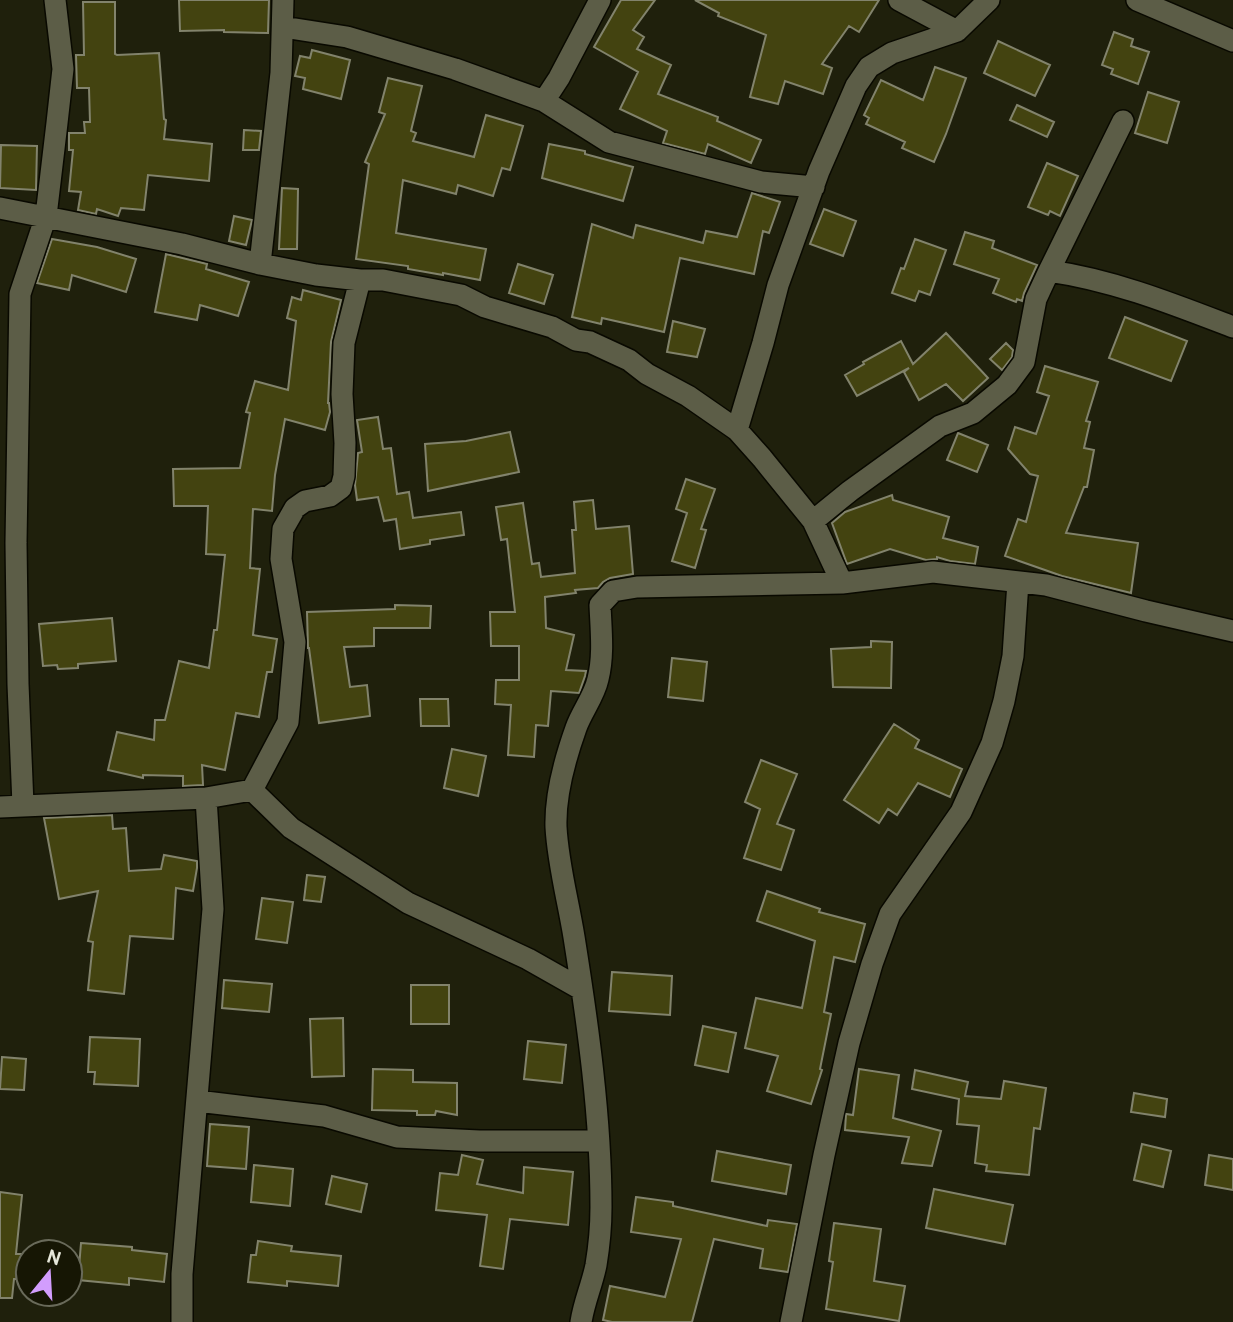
<svg xmlns="http://www.w3.org/2000/svg" width="1233" height="1322" font-family="Overpass,sans-serif">
  <style>
    .building { fill: #434310; stroke: #82836c; stroke-width: 2 }
    .lines { fill: none; stroke-linecap: round; stroke-linejoin: round }
    .street-casing { stroke: #090900; stroke-width: 24 }
    .street { stroke: #5c5d47; stroke-width: 21 }
  </style>
  <rect width="100%" height="100%" fill="#1f200c"/>
  <path class="building" d="M179,0H269L268,33L224,32V30L180,31Z
    M621,0H655L633,30L644,37L637,49L671,65L658,94L718,117L717,121L761,140L751,163L708,144L705,154L663,143L667,131L620,109L638,72L594,47Z
    M695,0H879L859,32L849,26L822,64L832,68L823,94L785,81L778,104L750,97L766,35L718,16L719,13Z
    M83,2H115V54L117,55L159,53L164,119L166,120L164,139L212,144L209,181L148,175L144,210L121,208L118,216L97,209L96,214L78,210L81,192L69,191L73,150H69V133H85L84,122H90L89,88H77L76,55H84Z
    M1114,32L1133,39L1131,46L1149,52L1138,84L1111,74L1113,69L1102,65Z
    M998,41L1050,65L1035,96L984,73Z
    M312,50L350,60L341,99L303,89L305,78L295,76L300,56L310,58Z
    M935,67L966,78L946,134L934,162L902,148L905,142L866,124L869,118L864,115L881,80L923,100Z
    M388,78L422,86L411,131L416,133L413,141L474,157L486,115L523,126L510,170L502,168L493,196L458,185L456,194L403,180L396,233L486,249L480,280L443,273V275L408,269V266L356,259L369,164L365,162L385,114L379,112Z
    M1148,92L1179,102L1167,143L1135,133Z
    M1017,105L1054,122L1047,137L1010,120Z
    M244,130L261,131L259,150H243Z
    M549,144L585,151V154L633,167L623,201L542,178Z
    M1,145L37,146L36,190L0,188Z
    M1047,163L1078,176L1060,216L1050,211L1048,215L1028,207Z
    M282,188L298,189L297,249H279Z
    M752,193L780,202L769,233L763,231L754,274L680,258L664,332L602,318L601,324L572,317L592,224L633,238L636,225L703,243L706,231L737,237Z
    M824,209L856,221L843,256L810,244Z
    M234,216L252,220L246,245L229,241Z
    M965,232L994,241L992,248L1037,265L1024,293L1022,301L1017,299L1016,302L993,293L999,279L954,264Z
    M52,239L97,247L136,259L126,292L72,275L69,290L37,283Z
    M915,239L946,250L930,295L919,291L915,301L892,293L901,268L904,269Z
    M166,254L207,264L206,269L249,282L238,316L200,305L197,320L155,312Z
    M518,264L553,275L544,304L509,293Z
    M303,290L341,300L331,342L328,403H329L330,412L325,430L285,419L275,475L272,511L253,509L250,568L260,569L253,635L277,639L272,672H267L259,717L236,713L225,770L202,765L203,785L183,786V776L143,775V778L108,770L117,732L154,740L155,720H165L179,661L209,668L214,630H217L225,555L206,554L208,506H174L173,469L240,468L250,413L246,412L255,381L288,390L296,321L287,318L292,297L301,300Z
    M1125,317L1187,341L1171,381L1109,358Z
    M673,321L705,329L697,357L667,352Z
    M946,333L988,378L963,401L946,384L919,400L904,372L909,368L857,396L845,375L864,364L863,362L901,341L913,364Z
    M1006,343L1013,350L1012,357L1002,370L990,359Z
    M1045,366L1098,382L1086,421L1090,422L1084,448L1094,450L1087,487H1084L1066,533L1138,543L1131,593L1062,576L1005,556L1018,519L1026,522L1038,476L1030,474L1008,449L1015,427L1036,434L1049,396L1037,392Z
    M378,417L383,449L391,448L397,494L409,492L413,518L461,512L464,535L430,540V544L400,549L396,519L384,521L378,497L357,500L355,485L358,453L362,452L357,420Z
    M510,432L519,472L428,491L425,444L466,441Z
    M958,433L988,445L977,472L947,460Z
    M686,479L715,489L701,529L706,530L695,568L672,561L687,513L676,509Z
    M892,495L893,500L949,517L943,538L978,547L975,564L950,561L937,557V559L926,560L890,549L847,564L832,523L845,512Z
    M593,500L596,529L629,526L633,574L610,578L603,582L598,588L575,590L576,593L545,597L546,628L574,635L566,670L586,671L585,676L579,693L551,691L548,726L536,725L534,757L508,755L511,705L495,704L496,680H519V646H491L490,612H515L507,539L501,540L496,507L523,503L532,564L539,563L541,577L575,573L572,530H576L574,502Z
    M395,605L431,606L430,628H374V646L344,647L350,687L367,685L370,716L319,723L309,648H308L307,612L395,609Z
    M112,618L116,661L78,664V668L58,669L57,665L43,666L39,624Z
    M871,641L892,642L891,688L833,687L831,649L871,647Z
    M672,658L707,662L703,701L668,697Z
    M420,699H448L449,726H421Z
    M894,724L919,740L915,748L962,769L950,797L918,783L897,815L888,809L879,823L844,800Z
    M452,749L486,756L478,796L444,788Z
    M761,760L797,774L777,824L794,830L781,870L744,858L760,809L745,802Z
    M112,815L113,829L126,828L129,871L161,869L164,855L197,861V868L193,891L176,888L173,939L130,936L124,994L88,990L93,942L88,941L98,891L59,899L44,818Z
    M307,875L325,877L321,902L304,900Z
    M767,891L820,909L819,912L865,924L855,962L834,957L824,1012L831,1014L820,1069L822,1070L811,1104L767,1091L778,1056L745,1048L756,998L802,1008L815,941L757,921Z
    M262,898L293,902L287,943L256,939Z
    M612,972L672,976L670,1015L609,1011Z
    M224,980L272,984L269,1012L222,1008Z
    M411,985H449V1024H411Z
    M343,1018L344,1076L312,1077L310,1019Z
    M703,1026L736,1033L728,1072L695,1065Z
    M90,1037L140,1039L138,1086L94,1084L95,1072H88Z
    M528,1041L566,1045L562,1083L524,1079Z
    M2,1057L26,1059L24,1090L0,1089Z
    M373,1069L413,1070V1082L457,1083V1115L436,1111L435,1115H417V1111L372,1110Z
    M859,1069L899,1075L893,1118L941,1131L932,1166L902,1163L909,1137L845,1130L846,1114L853,1115Z
    M915,1070L968,1082L965,1096L1001,1099L1004,1081L1046,1088L1040,1129L1034,1128L1029,1175L986,1171L987,1165L975,1163L979,1126L957,1124L959,1099L912,1089Z
    M1134,1093L1167,1099L1165,1117L1131,1112Z
    M210,1124L249,1127L246,1169L207,1166Z
    M1142,1144L1171,1151L1163,1187L1134,1180Z
    M717,1151L791,1165L786,1194L712,1181Z
    M462,1155L483,1160L477,1184L523,1193L524,1167L573,1172L568,1225L510,1219L503,1269L480,1266L487,1215L436,1210L440,1173L458,1175Z
    M1209,1155L1233,1159V1190L1205,1185Z
    M254,1165L293,1169L290,1206L251,1202Z
    M332,1176L367,1184L361,1212L326,1204Z
    M934,1189L1013,1205L1005,1244L926,1228Z
    M0,1192L22,1195L16,1254H22L23,1279H14L12,1298H0Z
    M636,1197L673,1202V1206L767,1226L768,1220L797,1224L788,1272L760,1268L763,1249L714,1239L692,1322H612L603,1320L610,1286L665,1297L681,1239L631,1232Z
    M834,1223L881,1229L874,1281L905,1286L899,1321L826,1309L833,1262L829,1261Z
    M258,1241L292,1246L291,1251L341,1256L338,1286L287,1281V1286L248,1282L251,1255H256Z
    M81,1243L132,1247V1250L167,1254L164,1282L129,1278V1285L78,1280Z"/>
  <g class="lines">
    <defs>
      <path id="street" d="M899,0L957,31
        M1137,0L1233,41
        M283,27L347,37L455,69L544,101L609,142L761,182L814,187
        M544,101L559,78L600,0
        M0,208L182,244L260,264L316,275L360,280H383L461,295L485,307L552,327L576,340L590,342L629,360L647,374L688,396L737,430L762,458L813,521L842,583
        M260,264L281,73L283,0
        M1049,271L1123,121
        M737,430L763,343L778,285L819,171L856,86L869,67L892,53L957,31L989,0
        M813,521L850,491L940,426L973,413L1007,385L1024,362L1036,299L1049,271C1113,280 1173,304 1233,327
        M252,790L288,722L295,642L281,559L283,529L295,508L305,501L330,496L341,488L344,476L345,443L342,394L344,343L360,280
        M23,805L18,684L16,543L20,294L46,216L57,123L63,69L55,0
        M0,807L206,798L252,790L291,828L408,903L528,959L581,989
        M197,1101L324,1116L397,1137L479,1141H598
        M182,1322V1274L213,909L206,798
        M581,1322C584,1302 592,1285 596,1265C599,1247 601,1225 601,1207C601,1118 588,1025 574,937C568,900 558,864 556,827C555,796 566,756 576,728C582,711 594,697 598,679C604,655 601,630 600,605L613,591L637,587L842,583L933,572L1046,585L1146,611L1233,631
        M791,1322L824,1155L849,1043L872,964L890,914L961,812L992,743L1004,701L1013,656L1018,582"/>
    </defs>
    <use href="#street" class="street-casing"/>
    <use href="#street" class="street"/>
  </g>
  <g transform="translate(49 1273) rotate(18)"><circle r="33" fill="#161604" stroke="#696a5a" stroke-width="2"/>
  <path d="M0-5L12 26L0 18L-12 26Z" fill="#d29dfd"/>
  <text y="-10" font-size="19" font-weight="bold" text-anchor="middle" fill="#e6e7da">N</text>
  </g>
</svg>
